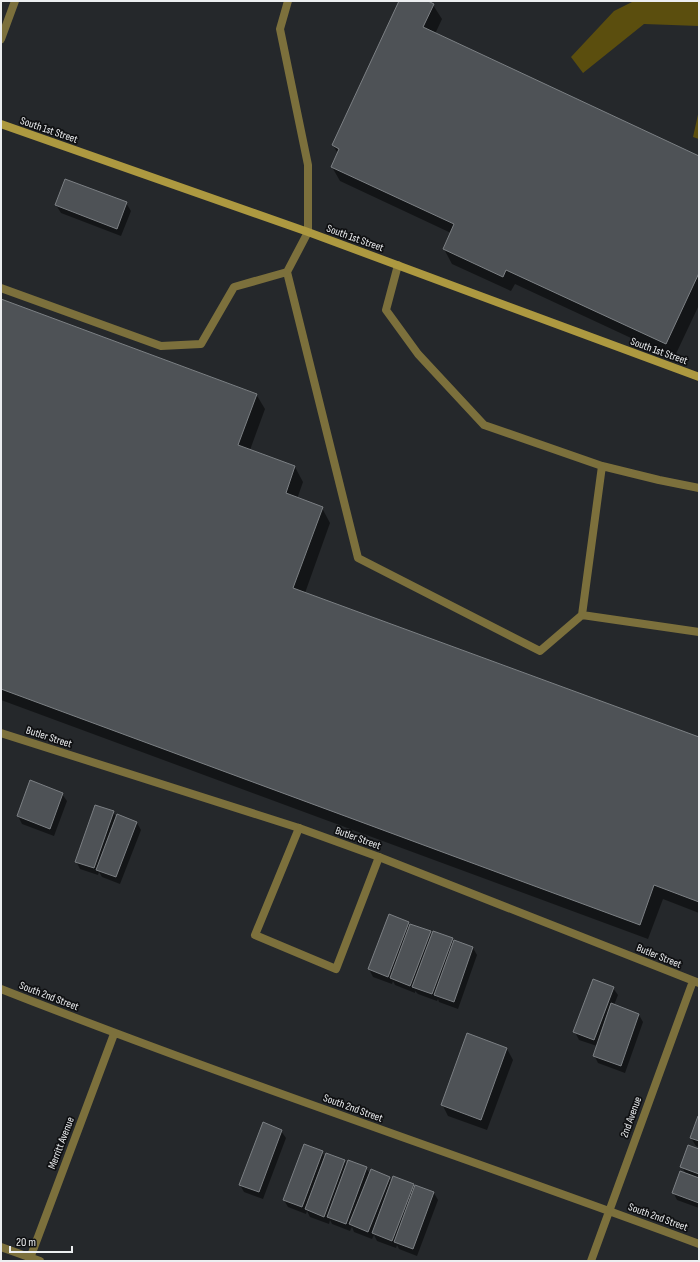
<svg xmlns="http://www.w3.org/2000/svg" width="700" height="1262" font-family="'Sofia Sans Condensed',sans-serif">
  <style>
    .green { fill: #5b4e0e }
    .shadow { fill: #0007 }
    .building { fill: #4e5256; stroke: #7c8084 }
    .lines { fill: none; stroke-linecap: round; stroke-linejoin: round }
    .lane { stroke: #7c703c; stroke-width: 8 }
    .street { stroke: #7c703c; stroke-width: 8 }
    .secondary { stroke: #ad9940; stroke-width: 8 }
    .labels { text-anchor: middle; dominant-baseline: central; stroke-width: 3.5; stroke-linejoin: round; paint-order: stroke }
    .street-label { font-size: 11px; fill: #eceef0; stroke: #0f1012 }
  </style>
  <rect width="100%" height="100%" fill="#25282b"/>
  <path class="green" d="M634,1H699V26L644,24L583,73L571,57L614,11Z
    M699,110V139L693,137Z"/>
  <path class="shadow" d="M400,1H425L433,5L442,19L435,34L699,158V305L674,358L515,284L511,291L452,264L444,249L451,233L340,181L332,167L338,154L333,145Z
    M126,203L131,211L121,236L61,213L56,205Z
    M1,300L256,394L265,409L250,450L295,467L303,482L297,499L322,508L330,523L305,593L699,739V913L663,899L648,939L1,700Z
    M30,782L62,794L67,801L54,836L22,824L18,816Z
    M113,812L117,818L137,823L141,830L120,884L102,877L99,872L98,875L80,869L76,861Z
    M408,922L410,927L430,932L432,935L453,939V941L473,948L477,955L458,1009L439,1002L438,999L437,1001L418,994L415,991V993L395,985L393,981L392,984L373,977L369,969Z
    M613,988L618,995L614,1005L639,1015L643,1022L625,1073L598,1063L594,1055L597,1046L579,1040L575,1032Z
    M468,1034L507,1049L513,1060L487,1130L448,1116L442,1104Z
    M699,1118V1147L696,1146L691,1138Z
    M281,1131L286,1138L263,1199L244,1192L240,1185Z
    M699,1150V1208L677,1200L673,1192L686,1174L682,1167Z
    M322,1152L325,1157L345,1161L347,1165L366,1168L370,1174L389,1177L392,1183L413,1185L415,1188L434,1193L438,1200L417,1256L399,1249L397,1245L396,1248L377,1241L374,1235L372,1239L354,1232L352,1227L350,1231L332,1224L330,1220L329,1224L310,1217L307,1211L306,1214L288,1207L284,1200Z"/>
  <path class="building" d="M399,1H428L434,4L423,27L699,156V273L666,344L506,270L503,277L443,249L454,224L331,167L339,149L332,145Z
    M65,179L127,202L117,229L55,205Z
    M1,299L257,394L238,445L295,466L286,493L323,507L293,588L699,737V902L654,885L640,925L1,689Z
    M30,780L63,793L50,829L17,816Z
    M95,805L114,811L94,868L75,862Z
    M117,814L137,822L116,877L96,870Z
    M389,914L409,922L388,977L368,969Z
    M410,924L431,931L410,986L390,978Z
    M433,931L453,938L432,994L412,987Z
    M454,940L473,947L454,1002L434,995Z
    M593,979L614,987L594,1040L573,1032Z
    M611,1003L639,1014L621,1066L593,1056Z
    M467,1033L507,1048L481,1120L441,1105Z
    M698,1116L699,1117V1141L690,1138Z
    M263,1122L282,1130L259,1192L239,1185Z
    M304,1144L323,1151L302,1207L283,1200Z
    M688,1145L699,1149V1174L680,1167Z
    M326,1153L345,1160L324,1217L305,1209Z
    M348,1160L367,1167L346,1224L327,1217Z
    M371,1169L390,1177L368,1232L349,1224Z
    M680,1171L699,1178V1203L672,1193Z
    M393,1176L414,1184L392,1241L372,1233Z
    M415,1185L434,1192L413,1249L394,1242Z"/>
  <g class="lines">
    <path class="lane" d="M398,265L386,310L418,354L484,425L602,466L659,480L699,488
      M287,272L358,558L540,651L582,615L699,632
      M1,288L161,346L201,344L234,287L287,272L308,232V165L280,29L288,1
      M582,615L602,466
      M299,828L255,935L336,969L379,857"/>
    <path class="street" d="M1,39L15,1
      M1,733L299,828L379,857L699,983
      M1,989C232,1080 467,1158 699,1244
      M1,1247L40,1261
      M29,1261L114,1034
      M591,1261L693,981"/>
    <path class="secondary" d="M1,124L308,232L699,377"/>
  </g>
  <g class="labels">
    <g class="street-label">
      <text transform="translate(49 130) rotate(19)">South 1st Street</text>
      <text transform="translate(355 238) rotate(20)">South 1st Street</text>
      <text transform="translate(659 351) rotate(20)">South 1st Street</text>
      <text transform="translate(49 737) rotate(18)">Butler Street</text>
      <text transform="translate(358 838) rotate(20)">Butler Street</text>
      <text transform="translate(659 956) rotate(22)">Butler Street</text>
      <text transform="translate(49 996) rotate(21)">South 2nd Street</text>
      <text transform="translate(353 1108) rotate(20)">South 2nd Street</text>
      <text transform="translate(631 1117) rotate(-70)">2nd Avenue</text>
      <text transform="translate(61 1143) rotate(-69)">Merritt Avenue</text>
      <text transform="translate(658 1217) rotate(20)">South 2nd Street</text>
    </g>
  </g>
  <rect width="700" height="1262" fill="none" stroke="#eceef0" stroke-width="4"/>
  <path d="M10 1246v6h62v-6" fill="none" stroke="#eceef0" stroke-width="2"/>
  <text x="16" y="1246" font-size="12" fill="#eceef0" stroke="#0f1012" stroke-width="3" paint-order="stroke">20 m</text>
</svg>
